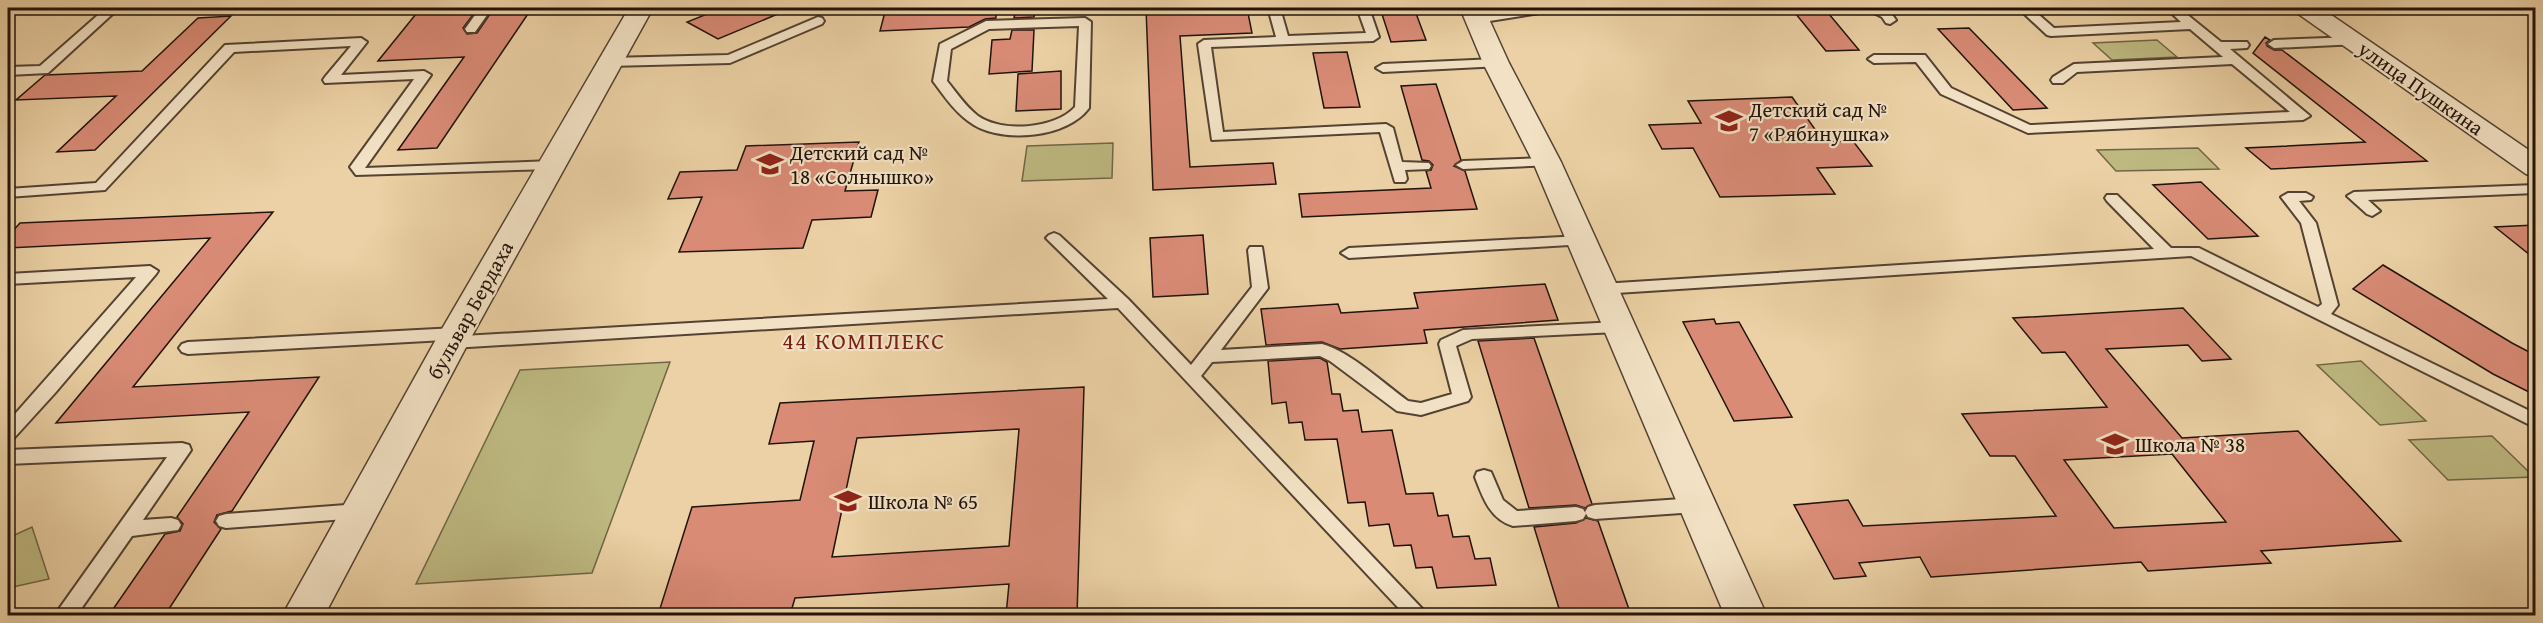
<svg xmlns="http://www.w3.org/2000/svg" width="2543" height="623" font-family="'Gentium Book Plus',serif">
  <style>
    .green { fill: #beb981; stroke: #706646; stroke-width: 1.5 }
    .building { fill: #d98b76; stroke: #22130b; stroke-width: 1.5; fill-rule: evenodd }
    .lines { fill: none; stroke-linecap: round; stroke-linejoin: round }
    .lane-casing { stroke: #544232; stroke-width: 4 }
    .street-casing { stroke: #544232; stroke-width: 3 }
    .lane { fill: #f2e1c4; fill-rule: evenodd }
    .street { fill: #f2e1c4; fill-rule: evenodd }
    .labels { text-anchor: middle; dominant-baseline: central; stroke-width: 4.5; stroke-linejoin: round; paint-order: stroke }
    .street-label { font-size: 21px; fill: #22130b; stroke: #f2e1c4 }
    .poi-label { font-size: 21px; fill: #22130b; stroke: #f2e1c4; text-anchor: start }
    .quarter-label { font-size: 24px; letter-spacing: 1.5px; fill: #7a1f14; stroke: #f2e1c4 }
  </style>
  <rect width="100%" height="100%" fill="#ebd1a5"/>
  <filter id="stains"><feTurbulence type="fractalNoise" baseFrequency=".00333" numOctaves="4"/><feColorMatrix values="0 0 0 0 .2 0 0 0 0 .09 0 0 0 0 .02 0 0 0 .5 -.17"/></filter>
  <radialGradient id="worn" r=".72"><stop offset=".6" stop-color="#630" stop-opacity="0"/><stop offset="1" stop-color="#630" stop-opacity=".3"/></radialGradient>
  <path class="green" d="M2157,40L2177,57L2112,60L2093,43Z
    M1113,143L1112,178L1022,181L1027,146Z
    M2198,148L2219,169L2116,171L2097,150Z
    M2361,361L2426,421L2380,425L2317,365Z
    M670,362L592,573L416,584L520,370Z
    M2492,436L2534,477L2448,480L2409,440Z
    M32,527L49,579L8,588V538Z"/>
  <path class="building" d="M478,8L463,28L467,34L477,33L494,8H532L437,148L398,150L464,57L378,61L420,9Z
    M722,8H792L718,39L687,22Z
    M886,8H995L996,18L985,19L969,27L880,31Z
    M1016,8H1035L1034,17L1014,18Z
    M1146,8H1247L1252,33L1180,36L1190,167L1273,163L1276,184L1153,190Z
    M1380,8H1414L1426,40L1391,42Z
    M1791,8H1824L1859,50L1826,51Z
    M231,16L95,150L57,152L116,96L16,100L45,75L142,71L198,18Z
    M1969,28L2047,108L2013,110L1938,29Z
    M1012,30H1034L1032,71L989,74L992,40L1010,39Z
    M2265,37L2270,40L2266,43L2267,46L2274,50H2282L2427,161L2271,169L2246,148L2365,142L2253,53Z
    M1347,52L1360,107L1324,108L1313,53Z
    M1061,71V109L1016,111L1018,74Z
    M1436,84L1461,160L1454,166L1465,171L1477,209L1302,217L1299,194L1431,188L1426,171L1431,170L1433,165L1429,161L1422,160L1401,86Z
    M1792,97L1824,142L1853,141L1872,166L1817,168L1835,194L1720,197L1693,148L1662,149L1649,125L1701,123L1688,101Z
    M859,142L845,191L878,190L871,217L812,220L803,248L679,252L702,197L668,199L680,172L737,170L746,146Z
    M2201,182L2258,236L2208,239L2153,185Z
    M273,212L133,387L319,377L232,511L217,515L214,522L221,529L165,615H109L165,534L180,531L183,524L177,517L249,412L56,423L210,238L8,248V236L20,223Z
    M2535,225V259L2495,227Z
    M1203,235L1208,294L1153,297L1150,238Z
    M2383,265L2512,343L2535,355V395L2493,374L2353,289Z
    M1545,284L1558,320L1424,330L1427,343L1340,349L1322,342L1266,345L1261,309L1338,304L1341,313L1418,308L1414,293Z
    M2183,308L2231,359L2202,361L2188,345L2106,349L2182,438L2298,431L2401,541L2261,551L2271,563L2148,571L2141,562L1931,577L1920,557L1859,563L1866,576L1834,579L1794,505L1848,500L1863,526L2056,516L2015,456H1990L1962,414L2107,407L2065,352L2042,353L2013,318ZM2172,454L2226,522L2114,528L2064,460Z
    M1714,319L1716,324L1739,322L1792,417L1734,421L1683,322Z
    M1534,338L1592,504L1585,508L1576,505L1529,508L1478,341Z
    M1320,358L1327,362L1332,394H1340L1343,411L1358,410L1362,432L1392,430L1406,494L1433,493L1438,516L1448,515L1453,537L1469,536L1475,559L1490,558L1496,585L1437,588L1432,567L1416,568L1411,545L1394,546L1389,524L1369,526L1365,502L1348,503L1337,439L1305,440L1302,422L1289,423L1286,402L1272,404L1268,361Z
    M1084,387L1077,615H1006L1009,584L795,598L790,615H658L692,507L800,500L814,441L769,444L780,403ZM1019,429L1009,546L832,557L857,438Z
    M1586,518L1598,521L1631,615H1561L1534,527L1576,523Z"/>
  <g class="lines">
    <defs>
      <path id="lane" d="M106,8H119L48,73L8,75V67L40,66Z
        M480,8H492L475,32H467L465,29Z
        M1268,8H1280L1288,36L1366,33L1357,8H1369L1379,37L1373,41L1211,47L1223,132L1386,124L1393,128L1402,162L1429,163L1431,166L1429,169L1405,170L1407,179L1405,182H1395L1380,132L1212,140L1198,44L1204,40L1276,37Z
        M1533,8L1548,9L1546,12L1477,23L1471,19L1477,15Z
        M1864,8C1877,7 1889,8 1896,20L1890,24L1886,23L1882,17Z
        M2018,8H2031L2054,28L2181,22L2166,8H2179L2221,42H2247L2249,45L2247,48L2230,49L2310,116L2303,120L2028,133L1941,94L1916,62L1874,63L1868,59L1874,55H1925L1951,88L2030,125L2290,112L2232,64L2077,72L2063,83H2053L2051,80L2053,77L2074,64L2223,57L2190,29L2051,36L2047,35Z
        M818,17L822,18L824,21L822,24L730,63L609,66L603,62L609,58L728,55Z
        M1085,18L1091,22L1089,108C1067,138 1004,143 974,125C957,115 944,96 933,81L940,44L986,21ZM1079,26L1075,107C1055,129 1002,133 978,116C965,106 957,93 947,81L951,49L989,29Z
        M2354,37L2358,38L2360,41L2358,44L2274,48L2268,44L2274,40Z
        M361,38L367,42L341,75L424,71L431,75L365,168L552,161L559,165L552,169L356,175L350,167L414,79L325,83L323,80L325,77L351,46L234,52L105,190L8,197V189L96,183L225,45Z
        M1496,59L1502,63L1501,66L1383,72L1376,68L1383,64Z
        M1547,158L1554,162L1552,165L1463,169L1456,165L1463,161Z
        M2536,185V193L2368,200L2380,211L2372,216L2367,214L2347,196L2354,192Z
        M2288,193H2306L2313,197L2311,200L2299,201L2316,223L2338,305L2331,314L2536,414V428L2191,256L1601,294L1593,289L1601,284L2154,249L2107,201L2105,198L2107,195H2117L2171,248H2199L2318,307L2322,304L2301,223L2281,197Z
        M1054,233L1059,235L1128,299L1191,365L1252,287L1248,250L1250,247H1262L1268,288L1221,350L1322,344C1351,352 1383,383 1408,401L1421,403L1452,394L1439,344L1441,340L1463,330L1617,322L1623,323L1625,327L1623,331L1617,332L1472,339L1456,346L1471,397L1468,401L1421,415L1397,411L1330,361L1320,356L1212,362L1201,376L1429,616H1406L1118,308L452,348L446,346L445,340L188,354L182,352L179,348L182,344L188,342L456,328L462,330L463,336L1108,299L1049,241L1046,238L1049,235Z
        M1581,236L1589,241L1586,244L1349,258L1341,253L1349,248Z
        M150,266L158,271L156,274L55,393L14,438L8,439V422L136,277L8,284V274Z
        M182,443L189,445L191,450L143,520L171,518L178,520L181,525L178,530L132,536L76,616H54L167,457L8,464V450Z
        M1484,470L1491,472L1503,500L1517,511L1576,507L1583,509L1586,514L1583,519L1576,521L1513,526C1490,519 1483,498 1475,477L1477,472Z
        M1696,498L1703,500L1706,505L1703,510L1696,512L1595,519L1588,517L1585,512L1588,507L1595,505Z
        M359,504L366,506L369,511L366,516L359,518L226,528L219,526L216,521L219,516L226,514Z"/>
      <path id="street" d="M629,8H653L473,334L324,616H282L439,334Z
        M1460,8H1484L1509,63L1561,162L1767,616H1725L1533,162L1483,63Z
        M2294,8H2321L2536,155V177L2526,174L2297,13Z"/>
    </defs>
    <use href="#lane" class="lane-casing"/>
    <use href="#street" class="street-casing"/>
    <use href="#lane" class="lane"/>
    <use href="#street" class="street"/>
  </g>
  <defs>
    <symbol id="school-bare" viewBox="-9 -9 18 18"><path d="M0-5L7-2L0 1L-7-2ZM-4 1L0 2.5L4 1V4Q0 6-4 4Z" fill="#8f2418" stroke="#f2e1c4" stroke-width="2.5" paint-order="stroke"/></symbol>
  </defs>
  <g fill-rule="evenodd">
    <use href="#school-bare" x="1710" y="102" width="38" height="38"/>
    <use href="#school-bare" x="751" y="145" width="38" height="38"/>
    <use href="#school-bare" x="2096" y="425" width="38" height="38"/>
    <use href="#school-bare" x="829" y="482" width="38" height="38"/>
  </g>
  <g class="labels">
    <g class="street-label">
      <text transform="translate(2421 88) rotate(35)">улица Пушкина</text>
      <text transform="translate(470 310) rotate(-61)">бульвар Бердаха</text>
    </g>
    <g class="poi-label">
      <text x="1749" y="109">Детский сад №<tspan x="1749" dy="24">7 «Рябинушка»</tspan></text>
      <text x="790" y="152">Детский сад №<tspan x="790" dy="24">18 «Солнышко»</tspan></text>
      <text x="2135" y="444">Школа № 38</text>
      <text x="868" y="501">Школа № 65</text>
    </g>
    <g class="quarter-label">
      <text x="864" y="340">44 КОМПЛЕКС</text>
    </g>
  </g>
  <rect width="2543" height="623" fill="none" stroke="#ebd1a5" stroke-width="30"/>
  <rect x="9" y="9" width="2525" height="605" fill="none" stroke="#22130b" stroke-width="3"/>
  <rect x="15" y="15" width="2513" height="593" fill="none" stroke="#22130b" stroke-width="1.5"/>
  <rect width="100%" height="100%" filter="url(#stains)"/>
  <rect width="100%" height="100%" fill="url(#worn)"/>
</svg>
